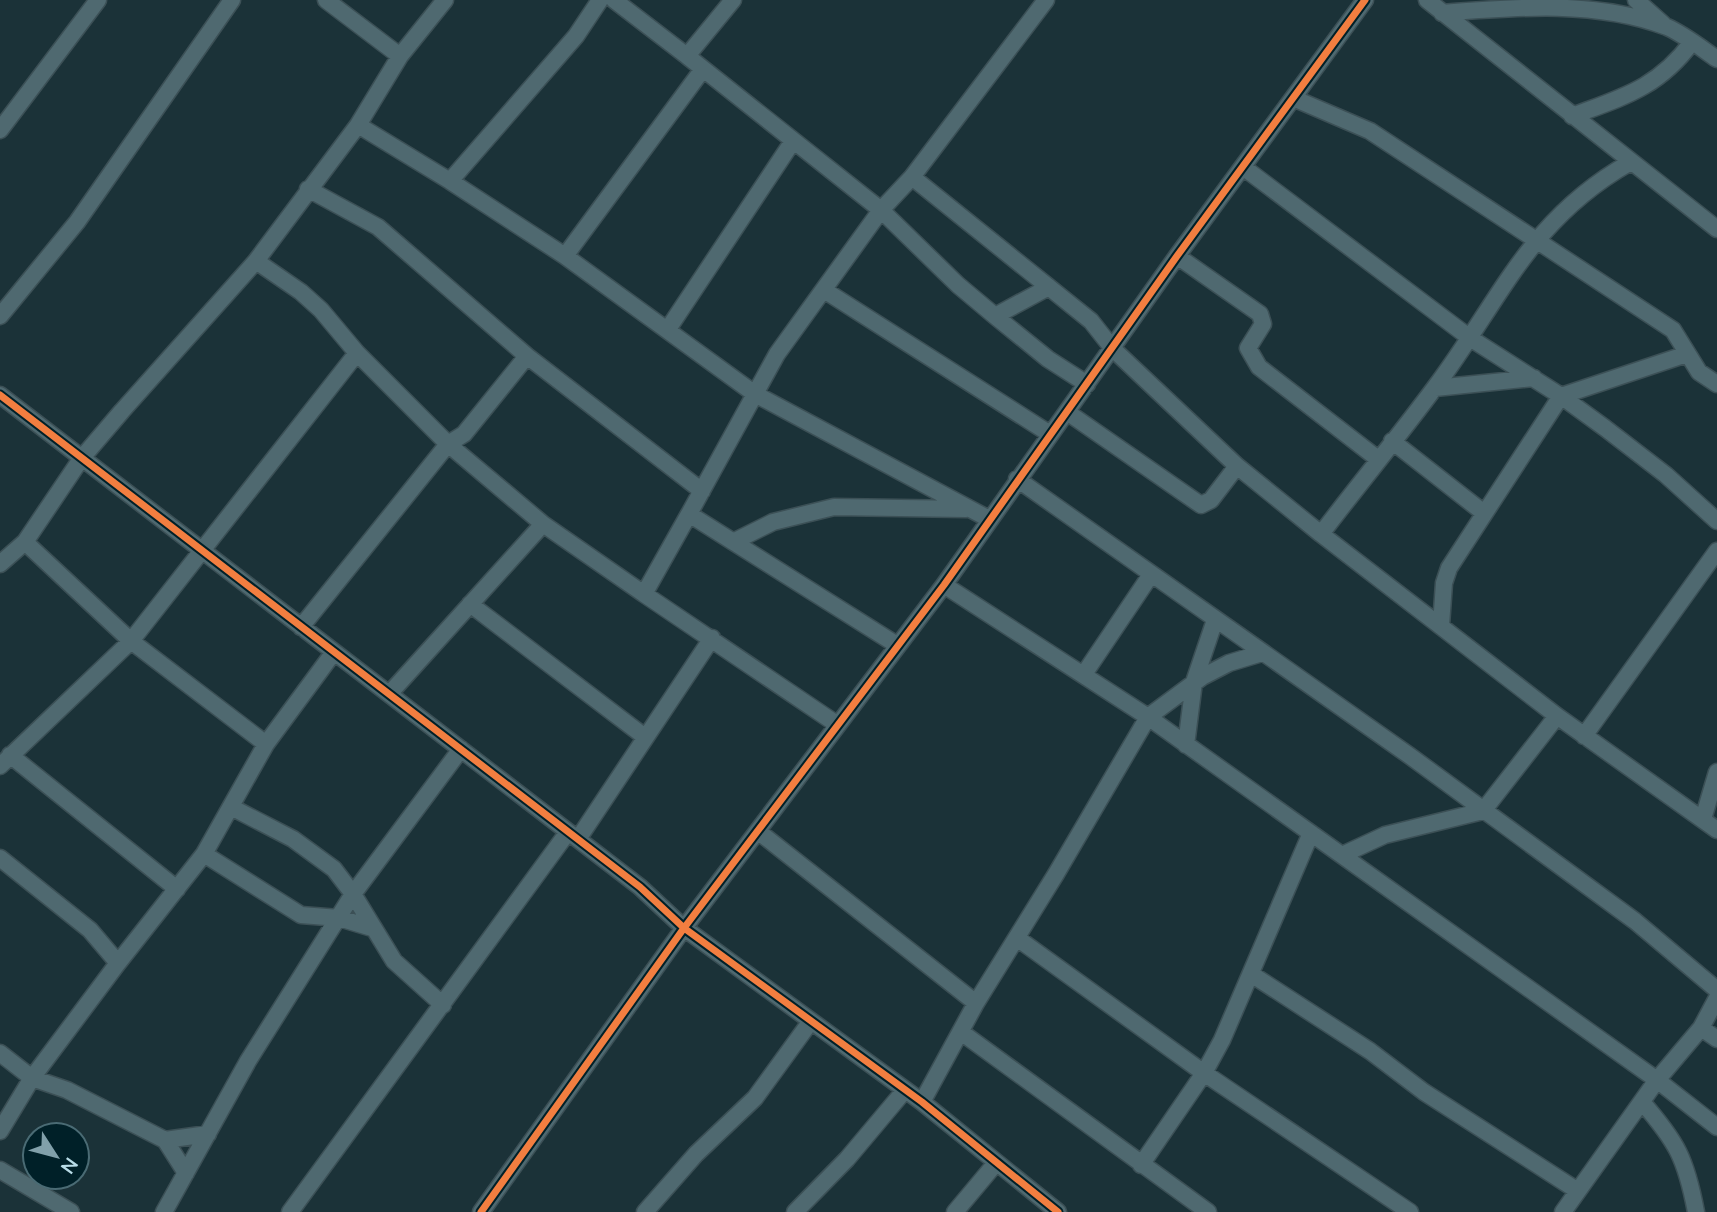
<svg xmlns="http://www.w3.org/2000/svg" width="1717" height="1212" font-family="Mulish,sans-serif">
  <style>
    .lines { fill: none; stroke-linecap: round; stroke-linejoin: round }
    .street-casing { stroke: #3c5056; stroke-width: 19 }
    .street { stroke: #4f6970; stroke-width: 16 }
    .cycleway-casing { stroke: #002028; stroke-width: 11 }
    .cycleway { stroke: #f27e40; stroke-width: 7 }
  </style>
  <rect width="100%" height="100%" fill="#1b3238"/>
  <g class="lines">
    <defs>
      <path id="street" d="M326,0L400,56
        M614,0L687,56
        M733,0L687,56L881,210L958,285L995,316L1048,359L1087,384
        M1427,0L1717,229
        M1636,0L1663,24
        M1442,13C1516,7 1597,0 1667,27C1685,35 1701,48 1717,59
        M1293,98L1370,131L1673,330L1699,372L1717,384
        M1572,116C1623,97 1658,88 1692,42
        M358,125L450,181L565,256L755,394L989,519
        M0,130L98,0
        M1243,167L1470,338L1561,396L1605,428L1666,475L1717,521
        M912,177L1091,321L1113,349L1237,466L1321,534L1557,716L1717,830
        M450,181L576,36L600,0
        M308,189L378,227L527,356L702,491
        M565,256L703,69
        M1177,256L1260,314L1263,324L1248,348L1259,367L1378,459
        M256,261L301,292L321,310L357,353L448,444L543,524L644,594L689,514L897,645
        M824,290L1050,434
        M0,316L77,222L232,0
        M995,316L1049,287
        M668,329L793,141
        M1435,388L1534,378
        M0,395L640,887L684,928L922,1102L1058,1212
        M1067,412L1201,505L1211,500L1237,466
        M1392,441L1484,513
        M1017,479L1410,756L1635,921L1717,990
        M689,514L777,354L881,210L912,177L1046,0
        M1321,534C1359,484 1399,436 1436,386C1501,299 1529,220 1629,163
        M25,542L131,641L266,744
        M733,542L773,522L834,507L966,509
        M0,564L25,542L81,459L122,411L256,261L358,125L400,56L445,0
        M944,585L1148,717L1657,1080L1717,1127
        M644,594L838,725
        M470,604L645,737
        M1441,625L1444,583L1449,568L1561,396L1687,354
        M301,627L448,444L464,434L527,356
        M1084,674L1150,576
        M390,693L543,524
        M1584,736L1717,551
        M1186,745L1194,682L1215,620
        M10,755L177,889
        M0,766L131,641L357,353
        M233,808L293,839L334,869L353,894L394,961L443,1005
        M1703,819L1717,772
        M759,832L976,1003
        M578,839L712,638
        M204,854L301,915L339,918L372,928
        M1342,855L1385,835L1483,811L1557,716
        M0,858L90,930L118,963
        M1017,938L1204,1073L1410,1212
        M1251,974L1370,1051L1424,1092L1578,1191
        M1701,1028L1717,1039
        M961,1032L1208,1212
        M0,1053L32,1078L67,1090L165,1140L186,1173
        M922,1102L976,1003L1056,874L1148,717L1202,677L1229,663L1262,653
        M1642,1102C1677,1142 1686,1159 1696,1212
        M0,1131L32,1078L118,963L204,854L266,744L334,652
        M165,1140L208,1134
        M1141,1165L1204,1073L1222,1040L1311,833
        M0,1170L71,1212
        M164,1212L248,1061L353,894L461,749
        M290,1212L568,832
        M481,1212L684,928L944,585L1177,256L1365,0
        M645,1212L696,1154L755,1098L811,1021
        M795,1212L847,1159L905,1090
        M955,1212L996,1163
        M1563,1212L1657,1080L1701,1028L1717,998"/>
    </defs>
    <use href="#street" class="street-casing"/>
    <use href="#street" class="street"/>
    <defs>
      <path id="cycleway" d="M0,395L640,887L684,928L922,1102L1058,1212
        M481,1212L684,928L944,585L1177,256L1365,0"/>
    </defs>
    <use href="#cycleway" class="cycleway-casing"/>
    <use href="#cycleway" class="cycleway"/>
  </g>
  <g transform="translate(56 1156) rotate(126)"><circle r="33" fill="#002028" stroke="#4a6b74" stroke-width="2"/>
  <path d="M0-5L12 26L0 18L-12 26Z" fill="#81a0aa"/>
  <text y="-10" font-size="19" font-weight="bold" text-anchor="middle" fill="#b8dce7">N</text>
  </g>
</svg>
